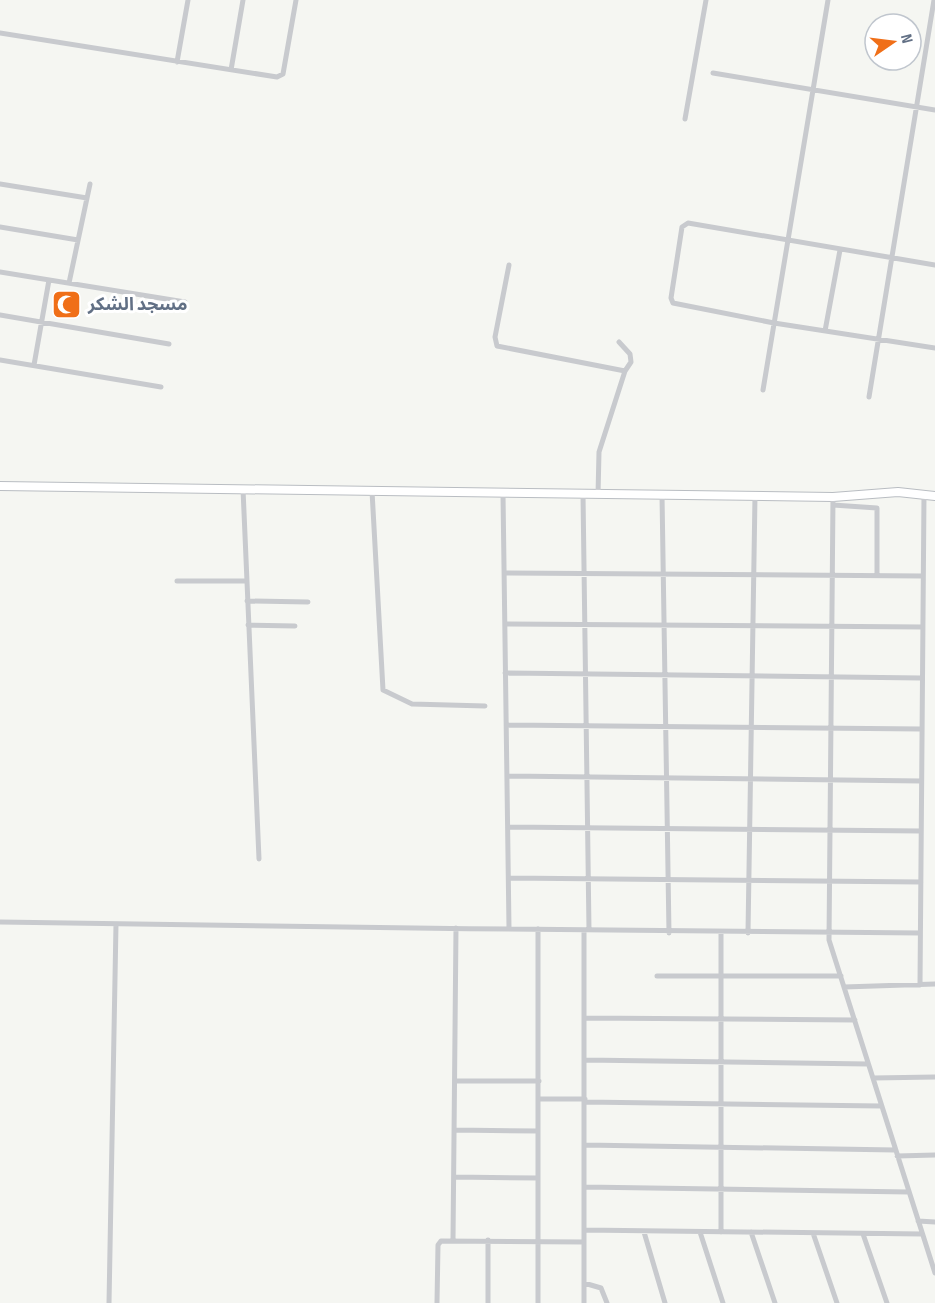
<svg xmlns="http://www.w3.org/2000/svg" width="935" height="1303" font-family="'Sofia Sans Condensed','Noto Sans Arabic',sans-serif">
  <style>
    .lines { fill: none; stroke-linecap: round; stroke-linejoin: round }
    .secondary-casing { stroke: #b9bdc2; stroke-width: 10 }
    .street { stroke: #c8cace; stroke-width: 5 }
    .secondary { stroke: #fff; stroke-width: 8 }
    .labels { text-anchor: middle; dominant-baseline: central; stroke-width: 6; stroke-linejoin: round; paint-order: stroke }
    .poi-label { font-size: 18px; font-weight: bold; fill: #627085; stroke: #fff; text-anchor: start }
  </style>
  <rect width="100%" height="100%" fill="#f5f6f2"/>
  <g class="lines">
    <defs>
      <path id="secondary" d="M0,486L833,497L898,492L935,496"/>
    </defs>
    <use href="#secondary" class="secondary-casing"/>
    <path class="street" d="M0,33L277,77L283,74L296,0
      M177,62L188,0
      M231,70L243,0
      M713,73L935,110
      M685,119L706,0
      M0,184L87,198
      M0,227L78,240
      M509,265L495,337L497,346L625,371
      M935,265L688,223L682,227L671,298L673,303L774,323L935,348
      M0,272L185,302
      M69,283L90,184
      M0,315L169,344
      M825,331L840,250
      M0,360L161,387
      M34,365L49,280
      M763,390L828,0
      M869,397L934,0
      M243,489L259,859
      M372,491L383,690L412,704L485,706
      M503,494L509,928
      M583,494L589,930
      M598,495L599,452L625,371L631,362L630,354L619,342
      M662,495L669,933
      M833,497L829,940L935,1273
      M833,505L877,508V575
      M504,573L922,576
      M177,581H246
      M247,601L308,602
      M505,624L922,627
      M248,625L295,626
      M505,673L921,678
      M506,725L921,729
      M507,776L921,781
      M508,827L921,831
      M509,878L921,882
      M0,922C307,927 613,931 920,933
      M538,929V1303
      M584,930V1303
      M721,933V1232
      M748,933L755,496
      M657,976H841
      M920,985L924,495
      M844,987L935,984
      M584,1018L855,1020
      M585,1060L868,1064
      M873,1078L935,1077
      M455,1081H539
      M539,1099H585
      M585,1102L881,1106
      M455,1130L538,1131
      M585,1145L895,1150
      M897,1156L935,1155
      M454,1177L538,1178
      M585,1187L909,1192
      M918,1221L935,1222
      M584,1230L922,1234
      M644,1232L665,1303
      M700,1232L723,1303
      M751,1232L775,1303
      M813,1233L837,1303
      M863,1234L887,1303
      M453,1240L456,928
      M488,1240V1303
      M584,1283L601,1288L607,1303
      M109,1303L116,924
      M437,1303L438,1245L441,1241L584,1242"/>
    <use href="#secondary" class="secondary"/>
  </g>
  <defs>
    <symbol id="mosque-square" viewBox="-11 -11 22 22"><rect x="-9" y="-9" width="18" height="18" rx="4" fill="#f06f18" stroke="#fff"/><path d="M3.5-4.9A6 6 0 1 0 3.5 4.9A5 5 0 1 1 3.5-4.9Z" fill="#fff"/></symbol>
  </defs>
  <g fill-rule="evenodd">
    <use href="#mosque-square" x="50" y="288" width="33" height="33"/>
  </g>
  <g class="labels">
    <g class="poi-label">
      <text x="88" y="304">مسجد الشكر</text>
    </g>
  </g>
  <g transform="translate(893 42) rotate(76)"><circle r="28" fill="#ffffff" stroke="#c0c6ce" stroke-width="1.5"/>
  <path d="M0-4.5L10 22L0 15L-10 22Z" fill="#f06f18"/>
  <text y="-9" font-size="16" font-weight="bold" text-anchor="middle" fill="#627085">N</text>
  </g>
</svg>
